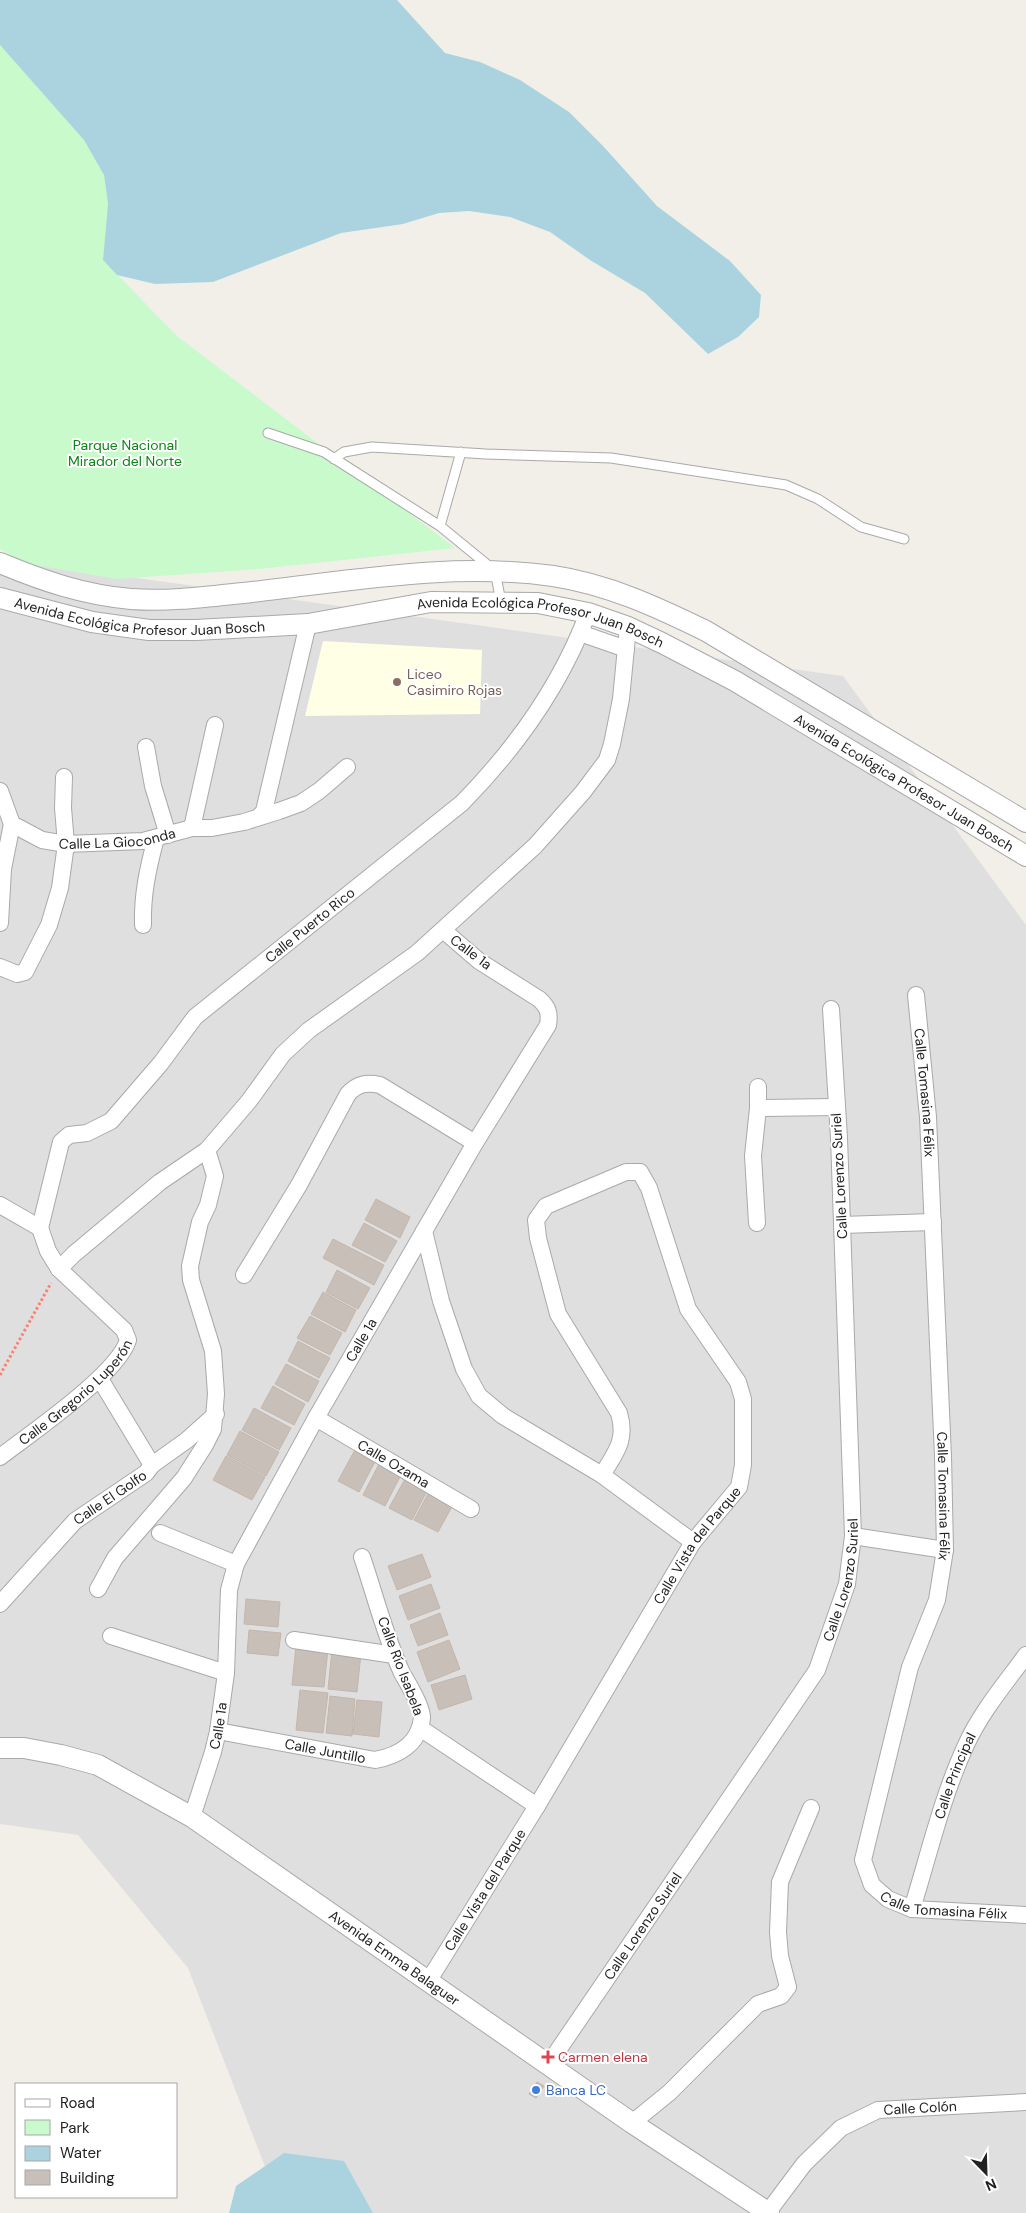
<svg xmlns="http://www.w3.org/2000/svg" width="1026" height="2213" font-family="'DM Sans',sans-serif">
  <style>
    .residential { fill: #e0dfdf }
    .education { fill: #ffffe5 }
    .park { fill: #c8facc }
    .water { fill: #aad3df }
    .building { fill: #c7bfb8; stroke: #c4b6ab }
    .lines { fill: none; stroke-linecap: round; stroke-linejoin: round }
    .service-casing { stroke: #a9a9a9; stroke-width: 11 }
    .minor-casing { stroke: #a9a9a9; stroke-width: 18 }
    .tertiary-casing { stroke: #a9a9a9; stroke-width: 22 }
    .path { stroke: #fa8072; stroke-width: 3; stroke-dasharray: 2.5 2.5; stroke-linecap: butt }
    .service { stroke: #fff; stroke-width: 9 }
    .minor { stroke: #fff; stroke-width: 16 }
    .tertiary { stroke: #fff; stroke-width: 20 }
    .education-dot { fill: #8d6e63; stroke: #fff; stroke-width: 2 }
    .health-dot { fill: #e0444e; stroke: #fff; stroke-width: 2 }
    .shop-dot { fill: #3f7fe0; stroke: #fff; stroke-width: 2 }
    .labels { text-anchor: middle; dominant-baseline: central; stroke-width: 4; stroke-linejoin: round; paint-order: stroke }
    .park-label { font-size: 14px; fill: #0c8416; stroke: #fff }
    .street-label { font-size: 14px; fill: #222; stroke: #fff }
    .education-label { font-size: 14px; fill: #785e54; stroke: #fff; text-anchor: start }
    .health-label { font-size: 14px; fill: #be3a42; stroke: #fff; text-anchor: start }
    .shop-label { font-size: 14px; fill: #366cbe; stroke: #fff; text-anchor: start }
  </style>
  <rect width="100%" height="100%" fill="#f2efe9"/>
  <path class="residential" d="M0,559L843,676L1026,925V2213H283L188,1968L78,1835L0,1824Z"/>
  <path class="education" d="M323,641L482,650L480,714L305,716Z"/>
  <path class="park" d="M0,45L85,140L104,175L108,204L103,260L177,336L455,548L259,569L117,579L24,563L0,549Z"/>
  <path class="water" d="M0,0H397L445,53L480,62L520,80L569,112L604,147L657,206L730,261L761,295L759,317L738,337L708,354L645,293L590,260L550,232L510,217L469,211L439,213L403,224L341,233L213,282L155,284L117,275L103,260L108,204L104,175L84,140L0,45Z
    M284,2153L344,2161L373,2213H229L236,2186Z"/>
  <path class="building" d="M376,1199L410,1217L400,1238L365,1220Z
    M364,1223L397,1241L385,1262L352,1245Z
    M333,1239L384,1265L374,1285L323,1258Z
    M337,1270L370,1288L358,1309L326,1292Z
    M323,1292L356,1310L345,1332L311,1314Z
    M310,1316L342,1333L330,1355L297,1338Z
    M298,1341L330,1358L319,1378L288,1361Z
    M286,1364L319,1381L308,1402L275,1384Z
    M273,1386L305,1404L294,1425L261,1408Z
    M254,1408L291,1428L279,1450L242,1430Z
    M240,1431L279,1452L266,1476L227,1455Z
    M356,1448L377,1458L359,1492L338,1481Z
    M226,1456L265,1477L252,1500L213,1480Z
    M380,1462L402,1473L385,1506L363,1495Z
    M406,1477L428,1489L412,1520L389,1508Z
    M430,1490L454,1503L438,1532L414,1520Z
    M422,1554L431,1577L397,1590L388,1566Z
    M431,1584L440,1608L408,1620L399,1596Z
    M246,1599L280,1602L278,1627L244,1624Z
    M440,1613L448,1635L418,1646L410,1625Z
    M249,1630L281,1633L278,1656L247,1653Z
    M449,1640L460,1669L428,1682L417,1652Z
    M296,1646L328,1649L324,1687L292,1685Z
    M332,1650L361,1653L357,1692L328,1689Z
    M465,1675L472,1699L439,1710L431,1685Z
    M300,1690L328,1693L323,1733L296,1730Z
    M330,1696L355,1699L352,1736L326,1733Z
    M357,1700L382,1702L379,1737L353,1734Z
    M537,2082L544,2086L536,2098L529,2094Z"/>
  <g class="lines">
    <defs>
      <path id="service" d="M268,433L324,452L440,526L495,571L501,602
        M334,459L344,452L372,447L486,454L611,458L786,485L818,499L861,527L904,539
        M440,526L461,452"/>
      <g id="minor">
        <path d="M580,633L626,649"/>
        <path d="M146,747L153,786L168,835"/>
        <path id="s1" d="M0,791L12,824L42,840L66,844L143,841L192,828H212L244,822L279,811L301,803L319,791L347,767"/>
        <path d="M259,817L264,811L308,624"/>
        <path d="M192,828L215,725"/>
        <path d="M0,923L3,869L12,824"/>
        <path d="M143,925C142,895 148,868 156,838"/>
        <path d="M0,967L17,974L25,972L49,925L60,888L66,844L63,808L64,777"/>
        <path id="s2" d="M916,995L928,1117L943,1456L945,1550L937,1600L910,1667L863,1860L872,1885L888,1899L912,1909L1026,1915"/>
        <path d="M758,1108V1087"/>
        <path d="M0,1205L40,1228"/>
        <path d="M757,1223L753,1156L758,1108L836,1107"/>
        <path d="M842,1225L933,1222"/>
        <path id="s3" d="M40,1228L61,1142L69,1135L87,1133L111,1121L161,1063L195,1017L462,803C515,749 561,685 588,613"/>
        <path d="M424,1231L441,1301L464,1369L479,1396L503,1416L602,1475L693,1542"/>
        <path d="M59,1269L74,1254L160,1182L207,1150L249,1101L283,1054L309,1030L417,953L535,846L583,792L607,760L612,744L621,699L628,627"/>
        <path d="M244,1275L299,1185L348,1094C357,1084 366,1082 380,1085L475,1143"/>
        <path id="s4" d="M316,1418L471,1509"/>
        <path id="s5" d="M0,1457C30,1434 118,1374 128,1340L124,1330L59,1269L48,1251L40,1228"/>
        <path d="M152,1465L187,1440L216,1414"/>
        <path d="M160,1533L236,1564"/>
        <path d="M853,1536L945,1550"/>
        <path d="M98,1589L115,1558L184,1478L205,1445L213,1429L216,1394L213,1351L191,1280L190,1266L200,1222L208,1205L215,1176L207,1150"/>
        <path id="s6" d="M0,1604L75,1521L146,1473L152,1465L100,1379"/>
        <path d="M111,1636L226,1673"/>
        <path d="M294,1640L394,1655"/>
        <path d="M420,1728L537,1806"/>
        <path id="s7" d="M218,1731L375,1760C398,1756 419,1744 422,1718C423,1708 407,1682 402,1673C385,1636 375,1595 362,1557"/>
        <path id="s8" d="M192,1817L213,1752L218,1731L226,1673L229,1590L236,1564L316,1418L475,1143L548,1025C550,1013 548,1007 539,999L479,961L443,930"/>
        <path id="s9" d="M912,1909C929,1854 942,1797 966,1745C981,1712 1005,1684 1026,1655"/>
        <path id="s10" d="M429,1980L537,1806L693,1542L739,1487L743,1465V1399L738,1382L688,1309L649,1188L640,1172H626L546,1206L536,1220L538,1238L558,1314L619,1413C627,1440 616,1452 602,1475"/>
        <path id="s11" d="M548,2065L817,1670L847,1584L853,1536L839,1138L831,1009"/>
        <path d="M632,2123L670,2092L758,2004L781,1996L788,1987L780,1956L778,1932L780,1882L811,1808"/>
        <path id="s12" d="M768,2212L804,2164L841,2128L878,2110L1026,2102"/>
      </g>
      <g id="tertiary">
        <path d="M0,563C43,581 84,595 131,599C171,602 212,596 252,592C351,581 453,562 553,576C607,584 657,607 706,631L1026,822"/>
        <path id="s13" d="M0,598L92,622L149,630H196L308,624L431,602L538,603L588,613L628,627L662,643L735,681L1026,856"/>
        <path id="s14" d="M0,1748H24L61,1755L98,1765L192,1817L632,2123L769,2213"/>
      </g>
    </defs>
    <use href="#service" class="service-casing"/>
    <use href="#minor" class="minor-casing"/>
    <use href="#tertiary" class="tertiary-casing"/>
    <path class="path" d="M0,1375L51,1283"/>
    <use href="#service" class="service"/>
    <use href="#minor" class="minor"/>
    <use href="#tertiary" class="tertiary"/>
  </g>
  <circle class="education-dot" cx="397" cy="682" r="5"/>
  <path class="health-dot" d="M545.5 2049.5h5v5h5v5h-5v5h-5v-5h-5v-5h5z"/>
  <circle class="shop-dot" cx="536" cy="2090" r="5"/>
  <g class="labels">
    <g class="park-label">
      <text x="125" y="445">Parque Nacional<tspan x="125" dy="16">Mirador del Norte</tspan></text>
    </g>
    <g class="street-label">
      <text stroke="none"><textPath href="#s13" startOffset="142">Avenida Ecológica Profesor Juan Bosch</textPath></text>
      <text stroke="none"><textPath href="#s13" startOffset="549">Avenida Ecológica Profesor Juan Bosch</textPath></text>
      <text stroke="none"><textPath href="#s13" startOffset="954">Avenida Ecológica Profesor Juan Bosch</textPath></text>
      <text stroke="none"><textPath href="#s1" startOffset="145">Calle La Gioconda</textPath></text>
      <text stroke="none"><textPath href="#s3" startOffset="425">Calle Puerto Rico</textPath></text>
      <text transform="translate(471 952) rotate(37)">Calle 1a</text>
      <text stroke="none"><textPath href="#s2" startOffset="98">Calle Tomasina Félix</textPath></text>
      <text transform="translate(839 1176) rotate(-93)">Calle Lorenzo Suriel</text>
      <text stroke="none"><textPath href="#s8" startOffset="515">Calle 1a</textPath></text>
      <text stroke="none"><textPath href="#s5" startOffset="100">Calle Gregorio Luperón</textPath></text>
      <text stroke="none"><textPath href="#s4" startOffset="90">Calle Ozama</textPath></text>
      <text stroke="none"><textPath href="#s2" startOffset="502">Calle Tomasina Félix</textPath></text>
      <text stroke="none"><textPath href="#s6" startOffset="154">Calle El Golfo</textPath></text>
      <text stroke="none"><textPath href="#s10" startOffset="511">Calle Vista del Parque</textPath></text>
      <text stroke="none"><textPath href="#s11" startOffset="572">Calle Lorenzo Suriel</textPath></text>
      <text transform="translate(401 1666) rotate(69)">Calle Río Isabela</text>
      <text stroke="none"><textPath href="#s8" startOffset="95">Calle 1a</textPath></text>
      <text stroke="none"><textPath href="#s7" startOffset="109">Calle Juntillo</textPath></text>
      <text stroke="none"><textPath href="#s9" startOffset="140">Calle Principal</textPath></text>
      <text stroke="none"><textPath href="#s10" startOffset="106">Calle Vista del Parque</textPath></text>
      <text stroke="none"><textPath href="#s2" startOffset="982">Calle Tomasina Félix</textPath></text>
      <text stroke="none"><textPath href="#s11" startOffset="168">Calle Lorenzo Suriel</textPath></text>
      <text stroke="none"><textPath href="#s14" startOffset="454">Avenida Emma Balaguer</textPath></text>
      <text stroke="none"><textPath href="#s12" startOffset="195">Calle Colón</textPath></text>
    </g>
    <g class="education-label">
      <text x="407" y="674">Liceo<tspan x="407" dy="16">Casimiro Rojas</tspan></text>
    </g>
    <g class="health-label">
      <text x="558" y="2057">Carmen elena</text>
    </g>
    <g class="shop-label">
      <text x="546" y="2090">Banca LC</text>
    </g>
  </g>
  <rect x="15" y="2083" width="162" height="115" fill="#ffffff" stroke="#a7a7a7"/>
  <rect x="25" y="2099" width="25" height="8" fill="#ffffff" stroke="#a7a7a7"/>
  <text x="60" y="2108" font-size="15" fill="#222222">Road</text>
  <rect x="25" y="2120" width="25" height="15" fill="#c8facc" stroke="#a7a7a7"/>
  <text x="60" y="2133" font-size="15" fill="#222222">Park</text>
  <rect x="25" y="2146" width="25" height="15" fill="#aad3df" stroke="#a7a7a7"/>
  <text x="60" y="2158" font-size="15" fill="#222222">Water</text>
  <rect x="25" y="2170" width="25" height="15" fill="#c7bfb8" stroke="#a7a7a7"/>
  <text x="60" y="2183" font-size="15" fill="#222222">Building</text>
  <g transform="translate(986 2173) rotate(157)" stroke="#ffffff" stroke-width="4" paint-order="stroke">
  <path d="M0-4L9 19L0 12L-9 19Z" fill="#222222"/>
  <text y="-8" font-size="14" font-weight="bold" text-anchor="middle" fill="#222222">N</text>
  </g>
</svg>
